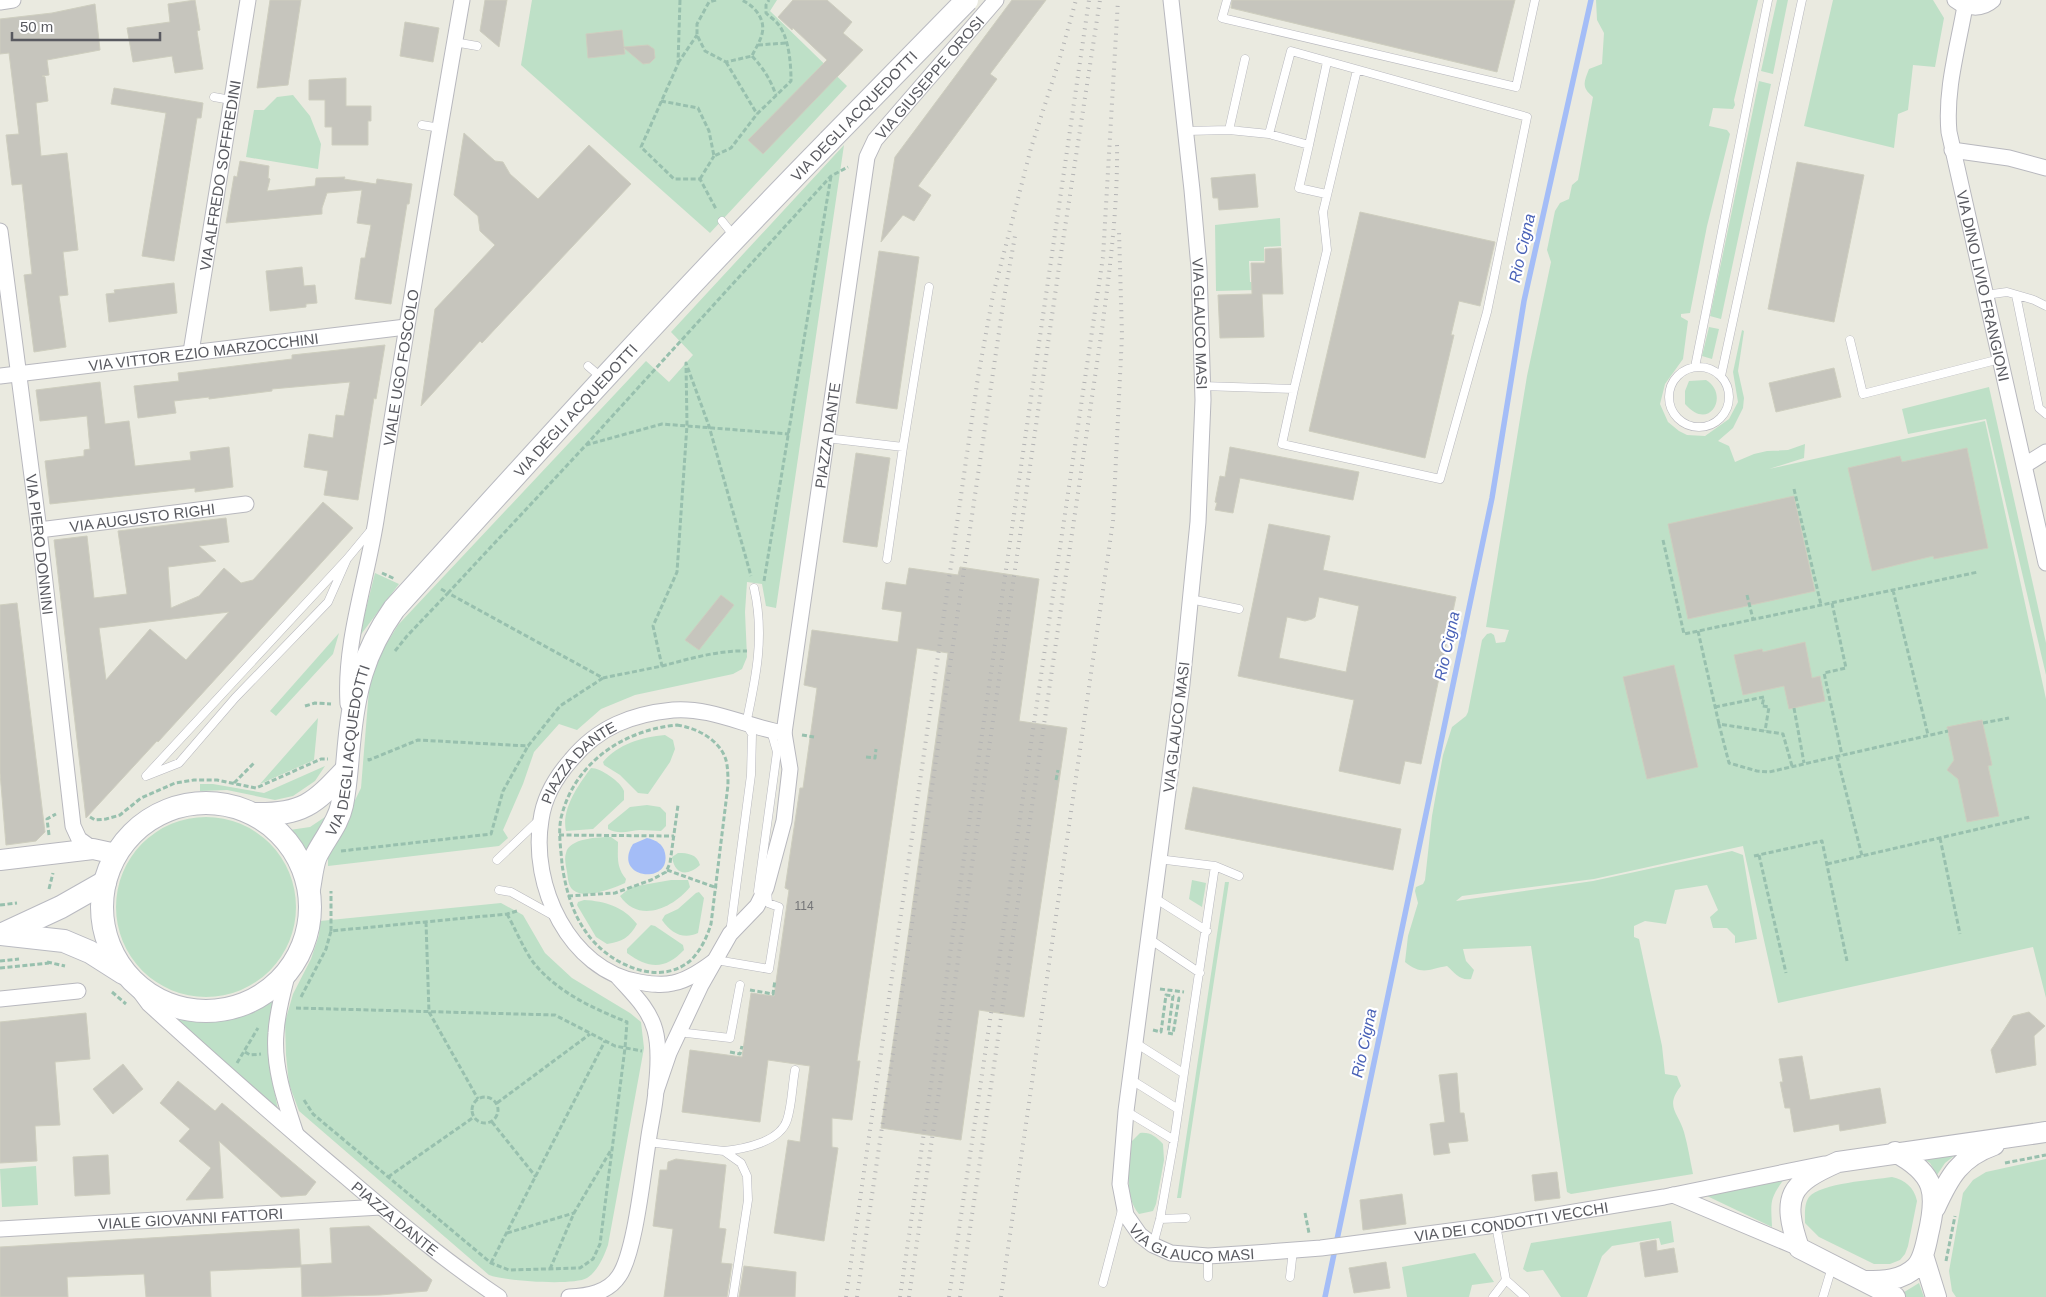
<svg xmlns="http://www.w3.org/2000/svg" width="2046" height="1297" font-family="Helvetica,sans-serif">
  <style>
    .green { fill: #bee0c7 }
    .water { fill: #a4bdf7 }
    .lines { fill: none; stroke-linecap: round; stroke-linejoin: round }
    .stream { stroke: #a4bdf7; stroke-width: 5.5 }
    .building { fill: #c6c5bd; stroke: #cecebf; fill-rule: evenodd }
    .service-casing { stroke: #b8b8be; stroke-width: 9 }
    .minor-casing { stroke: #b8b8be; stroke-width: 17 }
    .tertiary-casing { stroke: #b8b8be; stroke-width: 22 }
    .secondary-casing { stroke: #b9bac1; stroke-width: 24 }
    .path { stroke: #98c0ae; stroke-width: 3; stroke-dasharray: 5 2.5; stroke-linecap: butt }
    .service { stroke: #fff; stroke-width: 8 }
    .minor { stroke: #fff; stroke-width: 15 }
    .tertiary { stroke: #fff; stroke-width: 20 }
    .secondary { stroke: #fff; stroke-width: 22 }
    .rail { stroke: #b3b3b4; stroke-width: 4; stroke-dasharray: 1 6; stroke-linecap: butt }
    .secondary-bridge-casing { stroke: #b9bac1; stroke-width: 24; stroke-linecap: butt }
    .secondary-bridge { stroke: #fff; stroke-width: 22 }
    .labels { text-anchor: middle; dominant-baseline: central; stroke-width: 4.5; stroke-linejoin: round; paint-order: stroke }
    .number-label { font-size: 12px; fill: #747577 }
    .street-label { font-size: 15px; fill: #595a60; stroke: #fff }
    .water-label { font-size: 16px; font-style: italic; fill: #4a62b7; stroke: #fff }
  </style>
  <rect width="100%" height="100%" fill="#eaeae0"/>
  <path class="green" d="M532,0H777L770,11L847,86L710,233L521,65Z
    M1596,0H1758L1734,100L1735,105L1733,109L1713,108L1709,126L1727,130L1730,134L1707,226L1690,313L1681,314V317L1688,321L1683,359L1665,384L1660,404L1668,422L1679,431L1687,435L1705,436L1729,419L1738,402L1733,372L1742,330L1744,331L1738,371L1744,398L1743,408L1733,428L1718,441L1729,446L1735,462L1754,454L1767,451L1788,450L1805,444L1804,458L1769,469L1985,421L2046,699V998L2033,947L1778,1003L1743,846L1594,879L1462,896L1456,901L1593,881L1732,851L1743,855L1757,939L1735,943V936L1727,928H1713L1710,917L1718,910L1707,885L1675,890L1666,924L1645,921L1634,926V937L1639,939L1662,1046L1665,1074L1677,1076L1681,1086C1664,1107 1679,1113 1684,1132C1688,1146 1690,1160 1693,1174L1571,1194L1567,1192L1531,946L1463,949L1466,961L1474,970L1471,979C1460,981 1455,973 1447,966C1429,969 1422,976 1405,962L1408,936L1418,903L1415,891L1416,887L1423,884L1425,880L1432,816L1443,755L1452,727L1466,716L1468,712L1482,640L1487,634L1491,633L1494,635L1496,643L1505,642L1509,630L1486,627L1527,376L1551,262L1547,250L1555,211L1560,203L1569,199L1572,185L1578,180L1593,97C1581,87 1584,82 1589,69L1602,64L1604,33L1597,20Z
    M1777,0H1788L1773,74L1761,71Z
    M1833,0H1933L1944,18L1935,67L1913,65L1908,110L1898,114L1894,148L1804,126Z
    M1759,81L1771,84L1721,319L1710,316Z
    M293,95L310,116L321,144L318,169L246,157L254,110H264L277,97Z
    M844,145L776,608L766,606L762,584L747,582L745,612L747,657L742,669L733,674L635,695L601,709L577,730L559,724L534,752L523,784L503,830L508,838L499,846L328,866V855L361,788L370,677L382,651L398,625L646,361L669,382L693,355L671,332Z
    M1280,218L1281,246L1264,247V261H1249L1250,282H1257V290L1216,291L1215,225Z
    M1709,327L1719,329L1712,359L1702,356Z
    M1706,380C1730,394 1710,433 1685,404V391L1689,381Z
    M1989,387L2046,643V675L1986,419L1908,434L1902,409Z
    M375,573L399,584L359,637Z
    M339,633L333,654L276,716L270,711Z
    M318,718L314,760L260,784Z
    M665,735L673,740L675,749L670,762L648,794L638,793L620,775L604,765L603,762C618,744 642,737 665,735Z
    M325,766L315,781L293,796L275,800L227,790L200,791V784H213L264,793Z
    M591,768C601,768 621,782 624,791C624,794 624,797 624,800L593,829L566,831C561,809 579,784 591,768Z
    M647,805L660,807L666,813V826L661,831C655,831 647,830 640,830C629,831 619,835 608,829V825L630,807Z
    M328,815L309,864L297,845L283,831L310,827Z
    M116 907a90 90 0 1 1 180 0a90 90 0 1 1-180 0Z
    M611,837L618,842C618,857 616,867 626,879L625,883C614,888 585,900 573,890C568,886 568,878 567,872C566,866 564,859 566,853C569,838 599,837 611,837Z
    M678,853C688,853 697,854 700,865C688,876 675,876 672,857Z
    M671,880H688L690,887C673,908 639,924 620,896L631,887Z
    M1192,880L1206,883L1202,907L1189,899Z
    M1225,882H1229L1181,1198H1177Z
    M699,892L704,898L698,933C683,940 671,933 662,920L665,915L678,909L696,893Z
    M584,900C605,901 624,907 637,924C630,937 622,942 607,944L596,937L577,905L578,902Z
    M501,903L523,915L545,953L572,978L630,1013L641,1022L644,1048L608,1245C604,1256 598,1271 587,1278C573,1286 505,1281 489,1275L299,1111L289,1084L286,1055L285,1022L293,994L311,959L319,935L320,921Z
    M651,925L655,926L683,945L684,950C665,970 649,969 627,953V949Z
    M272,998L274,1000C264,1039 271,1071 278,1110L178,1021L180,1016C220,1021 237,1019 272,998Z
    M1140,1133C1151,1132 1156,1137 1163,1144L1164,1160L1156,1204L1153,1211L1139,1214C1123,1196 1130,1163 1132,1141Z
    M1962,1150L1945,1163L1937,1175L1930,1163L1920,1156Z
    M2046,1159V1297H1956L1952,1291L1949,1271L1963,1193L1973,1180L1986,1172Z
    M36,1166L38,1205L2,1207L0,1169Z
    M1892,1177C1905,1180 1914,1187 1917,1201L1908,1246L1905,1254L1900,1260L1890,1264H1874L1819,1237L1805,1223C1805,1214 1804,1204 1809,1197C1821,1183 1873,1180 1892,1177Z
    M1784,1179C1769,1200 1771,1202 1772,1227L1707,1196L1710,1191Z
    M1671,1221L1674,1242L1661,1245L1659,1238L1612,1246L1602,1256L1587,1297H1561L1543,1270L1527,1272L1523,1269L1531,1243Z
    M1475,1253L1494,1282L1472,1285L1469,1297H1407L1402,1267Z
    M1919,1283L1924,1297H1906L1901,1294Z"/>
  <path class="water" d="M647,838C656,840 663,844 665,853C672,886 611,879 633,844Z"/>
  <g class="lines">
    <path class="stream" d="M1325,1297L1492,498L1524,301L1591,0"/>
  </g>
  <path class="building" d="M195,0L200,30L197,31L203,69L175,73L172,56L133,62L127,28L170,22L168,4Z
    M270,0H301L288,85L257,88Z
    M485,0H507L499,47L480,31Z
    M793,0H827L852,22L843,33L863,50L763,154L748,140L827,60L793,28L792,30L778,17Z
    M1012,0H1046L990,74L997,79L918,186L931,195L914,221L903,215L881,242L895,157Z
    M1232,0H1515L1497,72L1231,8Z
    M95,4L100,50L47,60L49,75L42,76L45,77L48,101L36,103L41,156L67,153L78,250L63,252L68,295L59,296L66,347L34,352L24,275L32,274L22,184L12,185L6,135L19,134L9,53L0,54V19L52,13Z
    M405,22L439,28L433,62L400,56Z
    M622,30L624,47L648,45L654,49L655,58L650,63L643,64L624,48L625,54L588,58L586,34Z
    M346,78V106H371V121H368V145H332V127H325V100H309V80Z
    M114,88L203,103L201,118H197L174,261L142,256L166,113L111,104Z
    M464,133L495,161L503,162L510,174L538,199L589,145L631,184L482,343L480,341L421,406L435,309L495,245L480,231L478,216L454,195Z
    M240,161L269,166L268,178L270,179L267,191L315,186L316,178L345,177L344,179L376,184L377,179L412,184L409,204H407L391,304L355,299L361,258H365L371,225L357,223L362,190L327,193L322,208V214L226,223L234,176L237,177Z
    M1797,162L1864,175L1834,322L1768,309Z
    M1255,174L1258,207L1219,210L1218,198H1213L1211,178Z
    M1360,212L1495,242L1480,306L1459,301L1451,335H1454L1425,458L1309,431Z
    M1281,248L1283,294H1262L1264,337L1220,338L1218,295L1252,294L1251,263H1265V249Z
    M879,251L919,257L897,409L856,403Z
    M302,267L304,286L315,285L317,303L306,304V307L270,311L266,271Z
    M174,283L177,313L109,322L106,294L115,293L114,290Z
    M385,345L376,399L374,398L358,500L324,495L328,471L304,467L309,434L333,438L336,415L344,416L350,382L272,389V391L209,399V397L174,401L176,413L138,418L134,386L179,381L178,373L292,359V355Z
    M1834,368L1841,397L1776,412L1769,383Z
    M100,382L105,424L129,421L135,466L191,460L190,452L229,447L233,487L195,492V488L50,504L45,461L84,456V450L90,449L87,416L40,421L36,390Z
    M1230,447L1359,472L1353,500L1240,478L1233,513L1215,510L1217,503L1215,502L1220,476L1225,477Z
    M1967,448L1988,548L1934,559L1933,556L1872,571L1848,468L1900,456L1902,462Z
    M856,453L890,458L877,547L843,542Z
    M1794,496L1815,591L1688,619L1668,524Z
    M323,502L353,528L158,742L157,741L86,818L54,540L87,536L94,598L127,594L118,531L226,518L229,542L199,546L216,561L168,567L171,608L199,596L224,568L241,583L253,580ZM229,612L186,660L150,629L106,680L99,628Z
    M1269,524L1330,536L1323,570L1456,597L1421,764L1405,761L1400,784L1339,771L1354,700L1238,676ZM1319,597L1359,606L1346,672L1279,658L1287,617L1305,621L1312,619L1315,617Z
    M960,567L1039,579L1019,721L1067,728L1024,1017L979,1010L961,1140L881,1128L948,653L917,648L857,1061H860L852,1120L832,1118V1147L838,1148L824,1241L774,1233L788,1140L800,1142L810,1066L768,1060L760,1122L682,1112L690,1050L742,1057L751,993L774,996L789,890L785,888L800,788H803L817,688L804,685L812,630L898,642L902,612L882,609L886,582L906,585L909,568L958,575Z
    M721,595L734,605L699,650L685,640Z
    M17,603L45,832L36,841L6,845L0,773V605Z
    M1805,642L1812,678L1820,676L1825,701L1789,709L1784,686L1743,695L1734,655L1762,649L1763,652Z
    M1674,665L1698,767L1647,779L1623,677Z
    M1982,720L1992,765L1988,766L1999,816L1967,822L1958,779L1947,770L1954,760L1947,727Z
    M1193,787L1401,829L1393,870L1185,829Z
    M2029,1012L2045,1026L2034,1036L2036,1065L1996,1073L1991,1050L2013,1016Z
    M86,1013L90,1059L55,1062L60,1125L35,1126L37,1161L0,1163V1022Z
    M1802,1056L1810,1100L1880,1088L1886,1123L1840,1131L1839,1124L1794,1132L1790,1108H1785L1780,1082H1783L1779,1059Z
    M123,1064L143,1089L113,1114L93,1089Z
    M1457,1073L1460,1113H1464L1468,1141L1448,1143L1450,1153L1434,1155L1430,1124L1445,1122L1439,1075Z
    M178,1081L215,1111L222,1103L316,1182L306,1195L281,1197L219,1141L223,1198L186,1200L211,1168L179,1141L190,1129L160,1103Z
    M108,1155L110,1194L75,1196L73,1157Z
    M676,1159L726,1165L719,1228L726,1229L721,1263L732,1264L727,1297H664L673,1229L653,1226L660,1170H667L668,1162Z
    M1557,1172L1560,1198L1535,1201L1532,1175Z
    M1402,1194L1406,1224L1363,1230L1360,1200Z
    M369,1226L432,1280L427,1291L380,1295L302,1297L301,1267L210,1271L211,1297H146L144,1274L67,1277L68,1297H0V1247L299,1229L301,1265L332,1263L330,1228Z
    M1656,1240L1657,1251L1674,1248L1678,1272L1645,1277L1640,1243Z
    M1386,1262L1390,1288L1354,1293L1349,1268Z
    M744,1266L796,1272L795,1297H739Z"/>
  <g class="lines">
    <defs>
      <path id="service" d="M1227,0L1222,18L1516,87L1535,0
        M454,42L477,46
        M214,97L231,100
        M422,125L440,128
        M1229,130L1269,134L1309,145L1327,62
        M1186,131L1229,130L1245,59
        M1269,134L1291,51L1527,117L1487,312L1440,479L1282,444L1294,389
        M1309,145L1299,188L1326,194
        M722,221L734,236
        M1985,295L2007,292L2034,300L2046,306
        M2016,295L2039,408L2046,414
        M1850,340L1863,394L2000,359
        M588,366L602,378
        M1669 397a30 30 0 1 1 60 0a30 30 0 1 1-60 0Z
        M1695,367L1768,0
        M1721,376L1802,0
        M1202,386L1294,389L1327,250L1323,212L1357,70
        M826,438L903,447L929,287
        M347,559L328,602L235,698L179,763L146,776L347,559L371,530
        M887,559L903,447
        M1190,599L1239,609
        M1158,859L1215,866L1239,876
        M497,860L539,820
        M499,890L511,892L556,917
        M758,891L777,752L771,731
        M1153,897L1207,931
        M730,933L751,775L752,734L746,724C756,678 765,635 754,588
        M1148,938L1200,973
        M716,960L769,969L779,907L768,903L767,890
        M678,1032L730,1038L740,985
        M1134,1042L1183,1073
        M1130,1079L1178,1109
        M1126,1111L1174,1140
        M648,1142L724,1151L741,1163L747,1176L748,1200L733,1297
        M724,1151C744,1149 780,1142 787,1120C792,1105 792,1086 795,1070
        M1160,1219L1186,1218
        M1496,1225L1506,1280L1525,1297
        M1153,1245L1160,1219L1174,1140L1215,866
        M1208,1256V1277
        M1290,1277L1293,1250
        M1103,1283L1122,1210
        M1493,1297L1506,1280
        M1823,1297L1832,1267"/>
      <g id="minor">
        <path id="s1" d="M1171,0L1192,190L1199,268L1203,400L1198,522L1182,684L1126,1111L1120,1184L1126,1215L1140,1235L1153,1245L1171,1253L1208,1256L1255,1253L1321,1248L1496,1225L1664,1197L1824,1164"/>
        <path d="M1955,0C1967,9 1982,10 1993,0"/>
        <path d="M0,2L13,0"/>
        <path id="s2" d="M1965,6C1958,47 1945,90 1949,132L2046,563"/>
        <path d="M1952,150L2009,158L2046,168"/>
        <path id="s3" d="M0,231L39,530L73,826L79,839L93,849"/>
        <path id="s4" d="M191,352L248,0"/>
        <path id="s5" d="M0,376L406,327"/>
        <path d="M2025,465L2046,452"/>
        <path id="s6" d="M39,530L246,504"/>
        <path id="s7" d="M348,704C344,640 368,577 377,514C404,342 432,171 462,0"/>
        <path id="s8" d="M713,962C701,971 688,980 673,983C662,986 650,984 639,982C569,970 530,885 541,820C544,797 556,777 571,760C598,727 632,714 673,710C711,707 747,727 784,733"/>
        <path d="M288,972C283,992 277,1012 276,1033C273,1067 285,1101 296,1134"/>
        <path id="s9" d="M132,981L149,1004C214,1063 279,1121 346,1177C395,1219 445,1261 499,1297"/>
        <path d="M0,999L78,991"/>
        <path id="s10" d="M656,1091L669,1053L701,985L730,934L757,906L766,888L784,821L790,769L784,733L867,157L875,140L996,0"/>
        <path d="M1673,1195L1799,1248"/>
        <path id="s11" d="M0,1229L381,1207"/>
        <path d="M569,1297C587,1296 608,1293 619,1276C635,1253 643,1173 648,1143C650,1125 655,1108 656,1090C658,1072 660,1048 655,1030C649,1008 632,993 618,977"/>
      </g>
      <path id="tertiary" d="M0,860L93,849L116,854
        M1935,1208C1949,1177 1960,1157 1994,1145
        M1923,1255L1936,1297
        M1865,1281C1882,1281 1902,1281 1916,1267C1923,1260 1926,1245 1928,1235C1938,1193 1936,1174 1895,1152
        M1895,1297L1799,1248C1781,1196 1790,1183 1838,1162L2046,1132"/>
      <g id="secondary">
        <circle cx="206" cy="907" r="104"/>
        <path d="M254,814C303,815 314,804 346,770"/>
        <path id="s12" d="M309,889C311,879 312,865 316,856C325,838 338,824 342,805C346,785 347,764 349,744C354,691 363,653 394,609C537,451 680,293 829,141"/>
        <path d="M5,933L61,907L105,882"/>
        <path d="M0,934L64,941L90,952L123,973"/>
      </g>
    </defs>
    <use href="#service" class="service-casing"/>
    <use href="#minor" class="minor-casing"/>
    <use href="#tertiary" class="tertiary-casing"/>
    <use href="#secondary" class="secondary-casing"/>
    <path class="path" d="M680,0L678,64L641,147L674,179H700L716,209
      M716,0L709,2L697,24V35L705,51L726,62L752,56C755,49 760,42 762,34C766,19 754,5 741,0
      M758,45L786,43
      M752,56C764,69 770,79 776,95
      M726,62L757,114
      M678,63L697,35
      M661,101L698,108L709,131L714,156L731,148L757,114L791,81C791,64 789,37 778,24C775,20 770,17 766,13V5L769,0
      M700,179L714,156
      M586,445L831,176L848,167
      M1794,489L1821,605
      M1663,540L1684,634L1978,572
      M382,573L395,579
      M764,581L831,176
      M441,589L448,593L586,445L662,424L789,434
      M1893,590L1928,735
      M1747,595L1753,619
      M1832,603L1846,668L1824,673L1842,755
      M1698,631L1719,724
      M395,651L407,636L448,593L603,678L662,666L653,626L677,572L687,425L686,363L709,426L751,576
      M662,666C689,659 718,650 747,651
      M305,706L315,703L331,704
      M1715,707L1764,697L1762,706L1769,707L1765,731
      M1794,708L1804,763
      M1983,723L2009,718
      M677,725C698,728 724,742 727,765C728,772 728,779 728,785L711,924C707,937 701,950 691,960C658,989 606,962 586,932C572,913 565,886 562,864C561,849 558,833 561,818C574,763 623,730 677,725Z
      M802,735L814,737
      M1837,756L1862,856
      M866,757L875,758L876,749
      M369,758V760L418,740L528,746L560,706L603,678
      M1792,766L1783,734L1719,724L1729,763L1757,771L1769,772L1948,731
      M1056,780L1058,770
      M234,783L255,762
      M90,817L95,820L106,819L120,815L141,798L175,783L194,780H217L256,788L321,759H328
      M49,835L47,819L56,814
      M559,835L674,836
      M1940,838L1960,934
      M341,851L491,834L503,791L528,746
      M1759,855L1786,973
      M1754,856L1822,841L1847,961
      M1827,864L2030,817
      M667,870L717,888
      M49,889L53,873
      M568,896L615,893L651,880L666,872L670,863L678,805
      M0,905L17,903
      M426,922L429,1012L478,1099
      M331,931V891
      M0,961L19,959
      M47,962L65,966
      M0,968L49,963
      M1160,989L1184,992
      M750,990L773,994L775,980
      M112,992L126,1004
      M301,997L326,949L331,931L507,914L517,911
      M296,1008L555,1015L615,1046L642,1051
      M1153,1030L1161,1032L1166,995L1173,996L1168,1033L1173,1034L1179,998L1181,999
      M245,1052L250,1055L261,1054
      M730,1052L740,1054L742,1046
      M237,1063L258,1028
      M472 1110a13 13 0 1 1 26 0a13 13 0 1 1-26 0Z
      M304,1100L313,1114L491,1263L509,1270L580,1268L593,1259L600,1244L625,1048L627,1022C592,1008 557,992 533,962C524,950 515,928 507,914
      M497,1103L590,1034
      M492,1122L536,1177
      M2005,1163L2046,1155
      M388,1177L474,1117
      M1305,1213L1309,1233
      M507,1233L574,1213
      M1946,1261L1955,1216
      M491,1263L605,1041
      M550,1269L574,1213L611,1150"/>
    <use href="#service" class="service"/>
    <use href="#minor" class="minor"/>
    <use href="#tertiary" class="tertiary"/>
    <use href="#secondary" class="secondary"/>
    <path class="rail" d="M846,1297L978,377L993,295L1031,148L1059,61L1076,0
      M857,1297L1004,298L1015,236
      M900,1297L1089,0
      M909,1297L1062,247L1100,0
      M949,1297L1103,257L1118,0
      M960,1297L1102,329C1110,268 1118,206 1117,143
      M1001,1297L1113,521L1122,335L1119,231"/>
    <defs>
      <path id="secondary-bridge" d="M829,141L967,0"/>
    </defs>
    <use href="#secondary-bridge" class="secondary-bridge-casing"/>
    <use href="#secondary-bridge" class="secondary-bridge"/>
  </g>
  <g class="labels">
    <g class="number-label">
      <text x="804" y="906">114</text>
    </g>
    <g class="street-label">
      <text stroke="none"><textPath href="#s10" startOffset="1075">VIA GIUSEPPE OROSI</textPath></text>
      <text transform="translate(854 116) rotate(-46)">VIA DEGLI ACQUEDOTTI</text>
      <text stroke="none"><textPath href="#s4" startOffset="179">VIA ALFREDO SOFFREDINI</textPath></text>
      <text stroke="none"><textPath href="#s2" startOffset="285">VIA DINO LIVIO FRANGIONI</textPath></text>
      <text stroke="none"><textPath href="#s1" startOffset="325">VIA GLAUCO MASI</textPath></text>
      <text stroke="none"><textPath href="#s5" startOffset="205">VIA VITTOR EZIO MARZOCCHINI</textPath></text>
      <text stroke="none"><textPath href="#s7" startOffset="341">VIALE UGO FOSCOLO</textPath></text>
      <text stroke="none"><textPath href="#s12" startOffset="566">VIA DEGLI ACQUEDOTTI</textPath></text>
      <text stroke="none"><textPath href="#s10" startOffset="692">PIAZZA DANTE</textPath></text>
      <text stroke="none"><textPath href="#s6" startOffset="104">VIA AUGUSTO RIGHI</textPath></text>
      <text stroke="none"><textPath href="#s3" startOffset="316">VIA PIERO DONNINI</textPath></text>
      <text transform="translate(1176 727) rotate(-83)">VIA GLAUCO MASI</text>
      <text stroke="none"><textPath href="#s12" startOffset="146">VIA DEGLI ACQUEDOTTI</textPath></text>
      <text stroke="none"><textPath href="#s8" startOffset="359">PIAZZA DANTE</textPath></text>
      <text stroke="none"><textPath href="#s11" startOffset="191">VIALE GIOVANNI FATTORI</textPath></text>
      <text stroke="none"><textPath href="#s9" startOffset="355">PIAZZA DANTE</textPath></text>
      <text stroke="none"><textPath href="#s1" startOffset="1625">VIA DEI CONDOTTI VECCHI</textPath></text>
      <text stroke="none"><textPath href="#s1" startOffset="1300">VIA GLAUCO MASI</textPath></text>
    </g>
    <g class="water-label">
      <text transform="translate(1522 248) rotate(-77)">Rio Cigna</text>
      <text transform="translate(1447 646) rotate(-78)">Rio Cigna</text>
      <text transform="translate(1364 1043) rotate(-78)">Rio Cigna</text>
    </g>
  </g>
  <path d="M12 32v8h148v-8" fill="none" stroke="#595a60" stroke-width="2.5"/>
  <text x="20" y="32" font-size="15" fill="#595a60" stroke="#ffffff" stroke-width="4" paint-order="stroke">50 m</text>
</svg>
